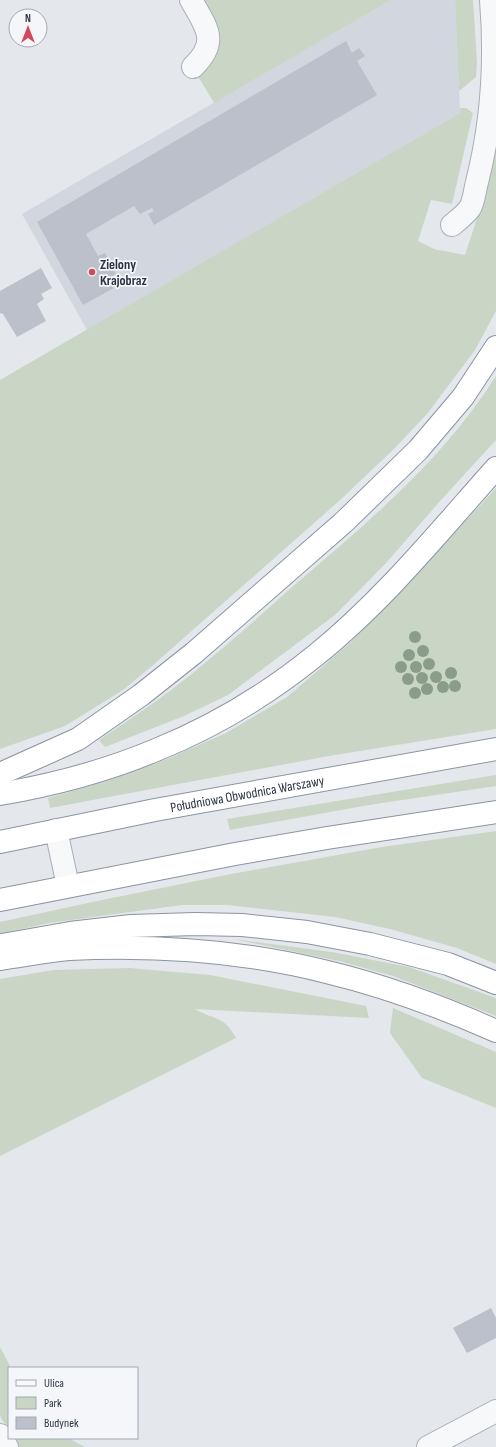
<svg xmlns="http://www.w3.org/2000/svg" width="496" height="1447" font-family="'Sofia Sans Condensed',sans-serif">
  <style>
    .built { fill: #d2d6de }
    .green { fill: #c9d6c5 }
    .building { fill: #bbc0ca }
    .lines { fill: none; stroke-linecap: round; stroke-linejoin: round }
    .minor-casing { stroke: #a9aeb7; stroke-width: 24 }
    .highway-casing { stroke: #8b94a3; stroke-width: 24 }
    .minor { stroke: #f7f8fa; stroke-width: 22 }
    .highway { stroke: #fff; stroke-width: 22 }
    .tree { fill: #899d89 }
    .poi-dot { fill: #d1495b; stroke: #f4f6f9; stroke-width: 1.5 }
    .labels { text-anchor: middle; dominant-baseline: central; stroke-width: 3.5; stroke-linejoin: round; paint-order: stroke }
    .poi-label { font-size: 14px; font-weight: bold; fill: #2b3445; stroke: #f4f6f9; text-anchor: start }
    .street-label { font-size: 14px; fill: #2b3445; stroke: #f4f6f9 }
  </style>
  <rect width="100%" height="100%" fill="#e4e7ec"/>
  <path class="built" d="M391,0H455L460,113L87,330L22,214Z"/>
  <path class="green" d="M202,0H391L214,103L196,73L215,58L218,37Z
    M455,0H473L477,63L476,77L459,91Z
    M460,108H466L473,113L452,204L431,200L418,241L434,249L465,255C477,219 489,183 496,146V311L475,350L427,414L393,450L339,501L152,666L123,690L65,726L0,749V380L460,113Z
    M496,376V440L441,500L386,563L335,615L228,695L184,716L105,747L99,740C131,719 163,697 193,673C226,646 259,617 291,588C366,524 443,460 496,376Z
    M496,488V729L329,756L50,808L48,798L107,781L167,759L226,733L287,697L351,642L416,575Z
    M496,775V786L369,805L230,830L227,819Z
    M496,831V964L457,948L390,929L335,917L227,905H182L49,923L0,934V922L97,901L231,874L382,847Z
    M233,939L332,952L409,967L496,998V1016L393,976L339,961Z
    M129,968L210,975L366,1006L369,1018L195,1009C213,1020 224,1015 236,1038L0,1156V979L54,970Z
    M393,1008L496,1052V1108L422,1078L390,1033Z
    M0,1347L11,1368H9V1431L0,1416Z
    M13,1438H68L85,1447H19Z"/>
  <path class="building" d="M346,41L352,53L359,48L365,56L357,61L377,95L154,225L148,214L154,211L152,208L140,214L134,206L86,234L98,256L105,253L116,274L108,278L114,288L83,305L37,222Z
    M41,268L52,288L41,294L44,299L37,304L46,321L17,337L3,314L0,313V291Z
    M491,1308L496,1318V1338L467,1353L453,1328Z"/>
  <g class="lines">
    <defs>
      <path id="minor" d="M191,0C206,27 220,41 193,67
        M452,225C458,220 466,214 470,208C474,201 475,189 477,182C492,123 496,61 491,0
        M56,830L68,886
        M0,1435L7,1447
        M428,1447L496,1411"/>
      <g id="highway">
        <path d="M0,774L78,739L141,695L194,653L344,522L418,450L463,397L496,347"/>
        <path d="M0,794C53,785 106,771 156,750C213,727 268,694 316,655C383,601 439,532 496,468"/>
        <path id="s1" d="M0,842L155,810L496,749"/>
        <path d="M0,900L235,854L327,838L496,812"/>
        <path d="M2,945L70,933L131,926L195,924L242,925L307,932L370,944L448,964L496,983"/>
        <path d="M0,959C23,956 46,951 69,949C155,945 244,951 327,972C385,986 442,1007 496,1031"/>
      </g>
    </defs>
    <use href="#minor" class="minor-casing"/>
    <use href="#highway" class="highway-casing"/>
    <use href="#minor" class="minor"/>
    <use href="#highway" class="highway"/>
  </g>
  <g class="tree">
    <circle cx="415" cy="637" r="6"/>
    <circle cx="423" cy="651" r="6"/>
    <circle cx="409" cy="655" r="6"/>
    <circle cx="429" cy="664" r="6"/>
    <circle cx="401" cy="667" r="6"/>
    <circle cx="416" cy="667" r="6"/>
    <circle cx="451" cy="673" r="6"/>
    <circle cx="436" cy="677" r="6"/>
    <circle cx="422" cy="678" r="6"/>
    <circle cx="408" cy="679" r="6"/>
    <circle cx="455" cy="686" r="6"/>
    <circle cx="443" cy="687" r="6"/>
    <circle cx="427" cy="689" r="6"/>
    <circle cx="415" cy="693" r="6"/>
  </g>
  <circle class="poi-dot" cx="92" cy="272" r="4"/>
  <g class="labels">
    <g class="poi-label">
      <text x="100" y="264">Zielony<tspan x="100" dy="16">Krajobraz</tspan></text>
    </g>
    <g class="street-label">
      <text stroke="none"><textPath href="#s1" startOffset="252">Południowa Obwodnica Warszawy</textPath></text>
    </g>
  </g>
  <rect x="8" y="1367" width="130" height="72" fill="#f4f6f9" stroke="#a4a8b1"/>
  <rect x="16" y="1380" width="20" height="6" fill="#f7f8fa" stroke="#a4a8b1"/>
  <text x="44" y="1387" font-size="12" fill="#2b3445">Ulica</text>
  <rect x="16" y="1397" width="20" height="12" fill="#c9d6c5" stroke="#a4a8b1"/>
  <text x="44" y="1407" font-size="12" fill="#2b3445">Park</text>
  <rect x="16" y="1417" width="20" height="12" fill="#bbc0ca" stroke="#a4a8b1"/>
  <text x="44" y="1427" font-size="12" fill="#2b3445">Budynek</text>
  <g transform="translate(28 28)"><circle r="19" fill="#f4f6f9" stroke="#a4a8b1"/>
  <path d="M0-3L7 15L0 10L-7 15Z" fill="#d1495b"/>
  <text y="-6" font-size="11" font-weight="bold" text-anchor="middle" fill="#2b3445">N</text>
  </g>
</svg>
